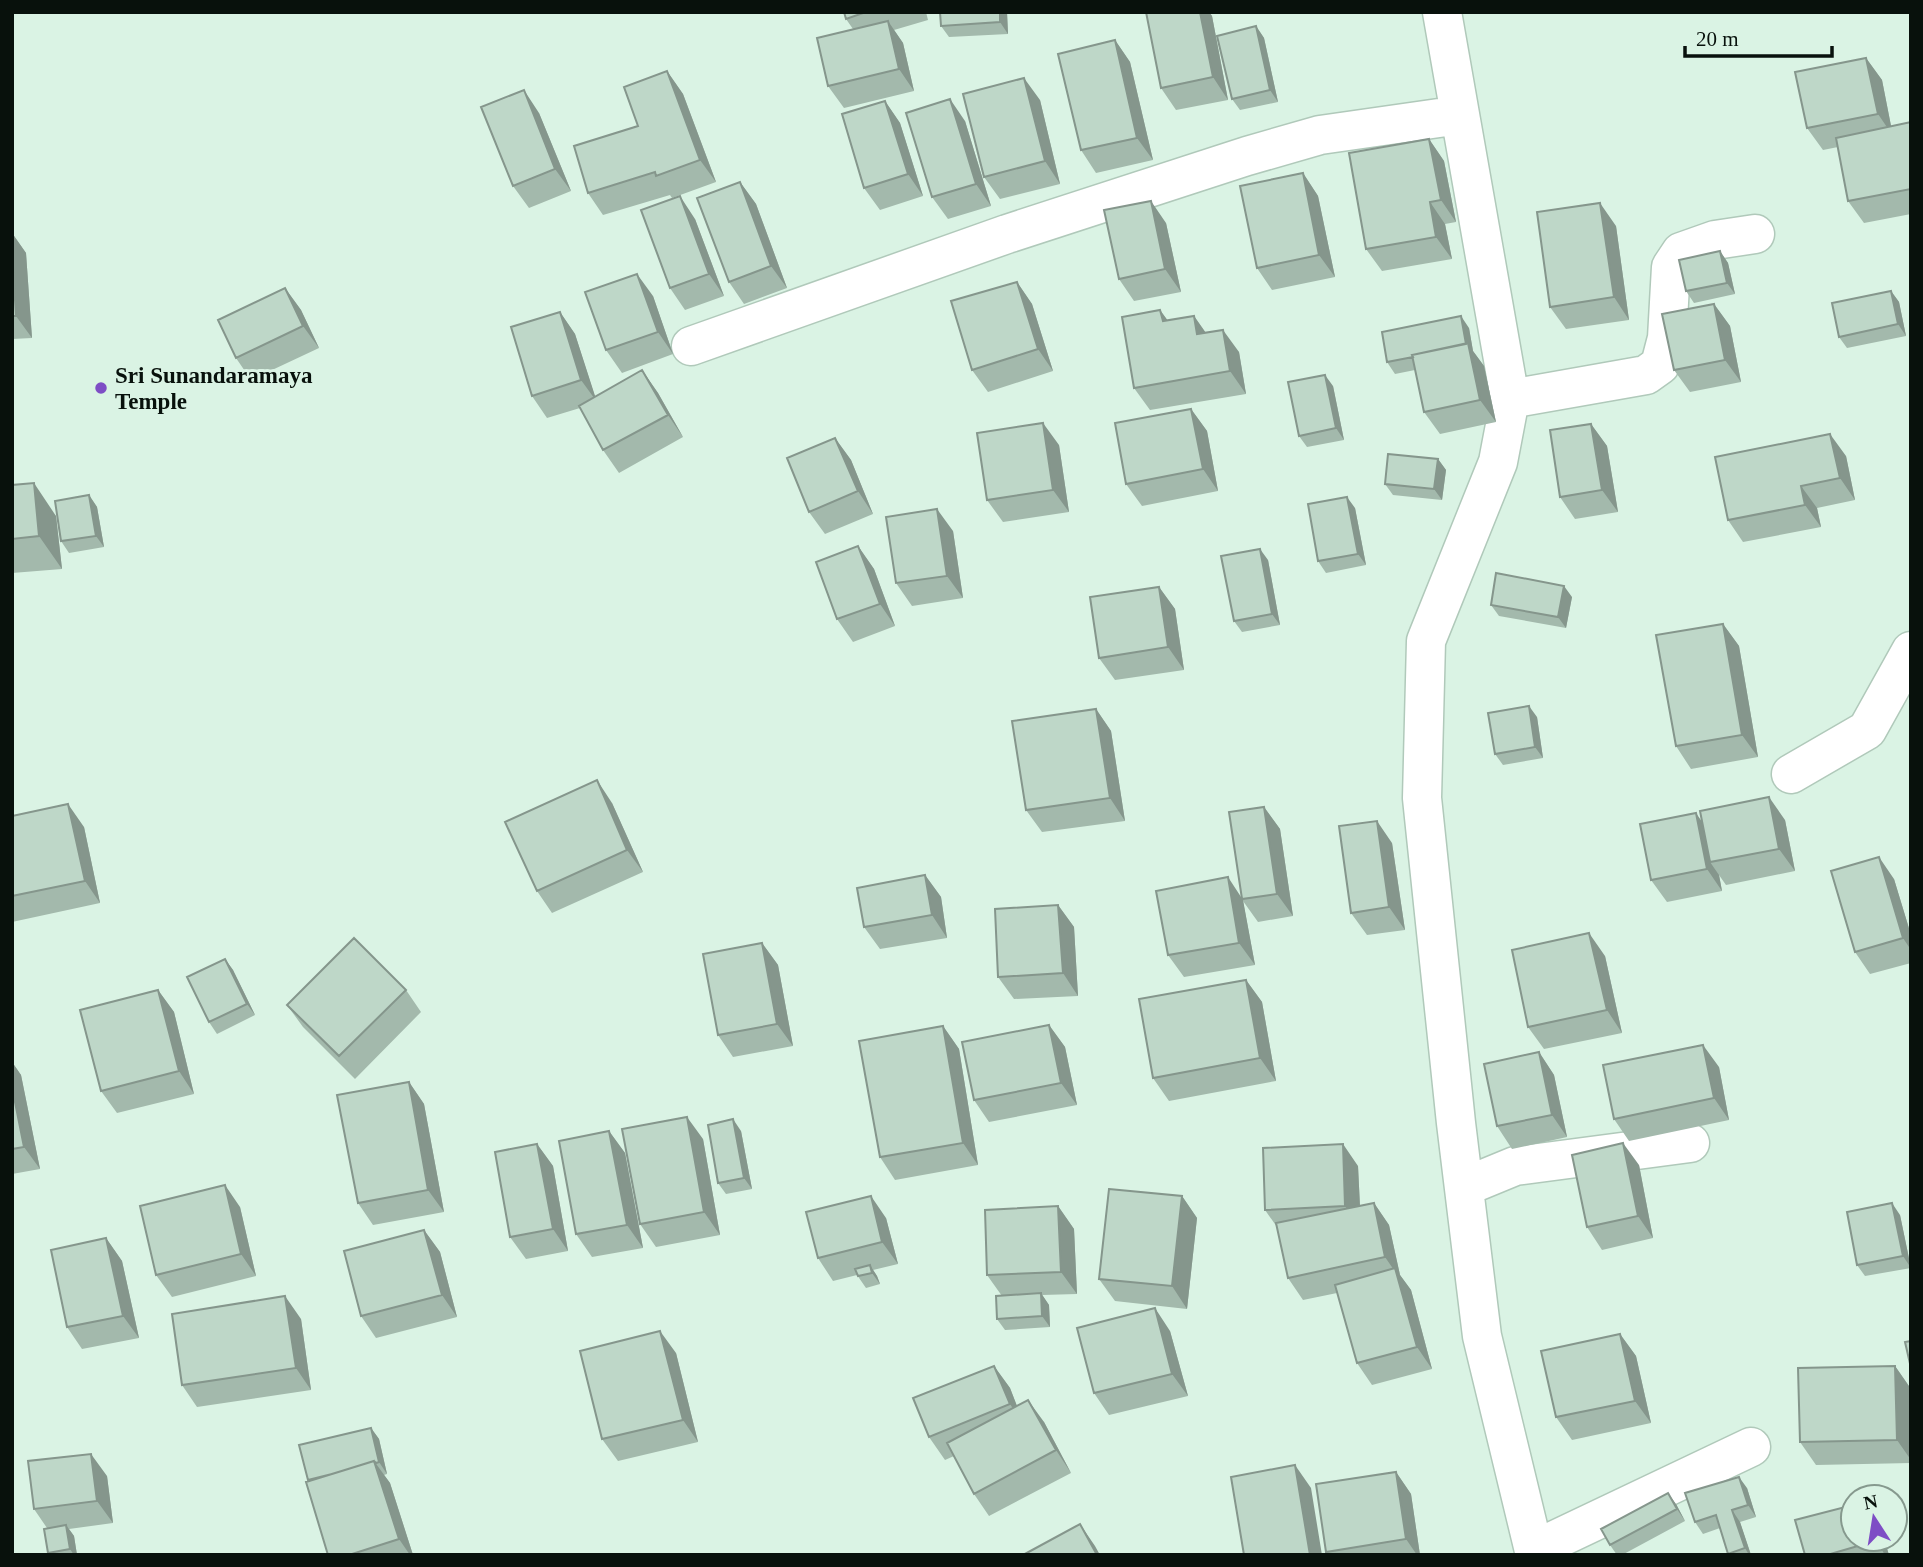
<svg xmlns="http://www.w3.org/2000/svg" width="1923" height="1567" font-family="Georgia,serif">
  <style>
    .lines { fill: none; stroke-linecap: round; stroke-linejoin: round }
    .street-casing { stroke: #b0c9ba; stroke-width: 41 }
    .street { stroke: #fff; stroke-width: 38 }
    .wall { fill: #a3b9ac }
    .shaded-wall { fill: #85968c }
    .building { fill: #bed7c8; stroke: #85968c; stroke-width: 2 }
    .poi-dot { fill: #7e4dc5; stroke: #daf3e4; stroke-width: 2.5 }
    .labels { text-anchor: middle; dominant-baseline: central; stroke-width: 6; stroke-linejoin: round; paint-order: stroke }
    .poi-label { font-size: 23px; font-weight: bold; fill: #08110c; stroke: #daf3e4; text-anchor: start }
  </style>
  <rect width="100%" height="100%" fill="#daf3e4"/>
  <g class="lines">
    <defs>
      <path id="street" d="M1442,12L1510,399L1498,462L1426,641L1422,798L1456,1123L1482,1336L1535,1555
        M691,346L1007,234L1247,156L1320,135L1460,115
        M1510,399L1646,375L1660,365L1667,338L1671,267L1681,252L1715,240L1755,234
        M1791,774L1867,730L1911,651
        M1464,1187L1515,1166L1690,1143
        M1534,1550L1751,1447"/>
    </defs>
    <use href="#street" class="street-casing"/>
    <use href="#street" class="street"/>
  </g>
  <path class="wall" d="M844,12H926L928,20L894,30L903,43L914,91L844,108L828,86L853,29L846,19Z
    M940,12H1007L1008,34L949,37L941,26Z
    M1146,12H1209L1212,16L1228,100L1176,110L1161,88Z
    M1256,26L1264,38L1278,102L1240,110L1232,99Z
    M1115,40L1130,62L1153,160L1096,173L1081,150Z
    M1866,58L1882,80L1891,126L1911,122V214L1864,223L1848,201L1838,147L1823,150L1807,128Z
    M667,71L683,94L716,182L672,198L670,195L603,215L588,193L638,126Z
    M1040,100L1060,184L1000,199L984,177Z
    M885,101L900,123L923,196L880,210L864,188Z
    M539,113L571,191L529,208L513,186Z
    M965,121L991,206L948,219L932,197Z
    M1429,139L1444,161L1456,222L1445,224L1452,259L1382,271L1366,249Z
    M1303,173L1318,196L1335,277L1272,290L1257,268Z
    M740,182L756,204L787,288L744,304L729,282Z
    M695,219L724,296L685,310L670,288Z
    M1166,223L1181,292L1134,301L1119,279Z
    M1616,226L1629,320L1566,329L1550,307Z
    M12,233L26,253L32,338L12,339Z
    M1720,251L1728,263L1735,294L1694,303L1686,291Z
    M1017,282L1032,304L1053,371L988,392L972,370Z
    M285,288L301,310L319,348L251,380L236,358Z
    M1891,291L1899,302L1906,336L1847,348L1839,337Z
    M653,296L673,354L622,373L606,350Z
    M1714,304L1730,326L1741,382L1690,392L1674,370Z
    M1160,310L1168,321L1194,316L1206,333L1239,352L1246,394L1150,410L1134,388Z
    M560,312L575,334L595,397L642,370L658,393L683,437L619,473L603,450L580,408L547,418L532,396Z
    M1469,328L1473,351L1484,366L1496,422L1440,434L1424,412L1415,370L1395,374L1387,362Z
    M1333,386L1344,440L1307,447L1299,436Z
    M1191,409L1207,431L1218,491L1142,506L1126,484Z
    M1591,424L1607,446L1618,512L1575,519L1560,497Z
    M835,438L851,460L873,514L825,534L809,512Z
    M1059,445L1069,512L1003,522L987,500Z
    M1846,456L1855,500L1817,508L1821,527L1743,542L1728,520Z
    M1438,459L1446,470L1442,500L1393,495L1385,484Z
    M12,470L14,485L56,516L62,569L12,573Z
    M89,495L97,507L104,547L69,553L61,541Z
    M1355,508L1366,565L1326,573L1318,561Z
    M953,531L963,598L912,606L896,583Z
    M858,546L874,569L895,626L853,642L837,619Z
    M1268,560L1280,625L1242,632L1234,621Z
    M1159,587L1175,609L1184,670L1115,680L1099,658Z
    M1572,597L1566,628L1499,616L1491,605Z
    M1723,624L1739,646L1758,757L1691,769L1676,746Z
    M1096,709L1111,731L1125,821L1042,832L1026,810Z
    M1537,717L1543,758L1503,765L1495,754Z
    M612,803L643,872L552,913L537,891Z
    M1264,807L1280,829L1293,916L1258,922L1243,901L1255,965L1184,977L1168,955L1242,898Z
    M12,816L84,827L100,903L12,922Z
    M1785,820L1795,871L1726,885L1719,875L1722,891L1667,902L1651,880L1703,823Z
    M1392,843L1405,930L1367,935L1351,913Z
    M925,875L941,897L947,938L880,949L864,927Z
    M1894,879L1911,935V963L1870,974L1855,952Z
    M1058,905L1074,927L1078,996L1014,999L998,977Z
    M762,943L778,965L793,1046L733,1057L718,1035Z
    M1605,956L1622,1033L1544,1049L1528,1027Z
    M225,959L233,970L255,1015L217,1034L209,1022Z
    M1246,980L1262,1002L1276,1081L1169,1101L1153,1078Z
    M158,990L174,1012L194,1094L117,1113L101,1091Z
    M406,990L421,1012L355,1079L303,1027L287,1005Z
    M1049,1025L1065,1047L1077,1105L989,1122L974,1100Z
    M943,1026L959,1049L978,1165L895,1180L880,1157Z
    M1539,1052L1554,1075L1567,1137L1512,1149L1497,1126Z
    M12,1062L21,1075L40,1169L12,1174Z
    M1719,1067L1729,1120L1629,1141L1614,1119Z
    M409,1082L424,1104L444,1212L373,1225L358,1203Z
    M609,1131L625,1153L643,1248L592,1257L576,1234Z
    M741,1131L752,1189L726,1194L718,1183Z
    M703,1139L720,1235L656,1247L640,1224Z
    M537,1144L553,1166L568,1251L526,1259L510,1237Z
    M1639,1165L1653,1238L1602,1250L1587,1227Z
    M1358,1166L1360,1206L1374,1203L1389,1225L1400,1275L1411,1290L1432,1369L1372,1385L1357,1363L1337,1293L1303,1300L1288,1278L1277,1227L1265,1210Z
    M1182,1196L1197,1218L1187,1309L1115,1301L1099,1279Z
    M1058,1206L1074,1229L1077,1294L1042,1295L1049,1305L1050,1327L1005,1330L997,1319L1002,1296L987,1275Z
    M240,1207L256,1276L172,1297L156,1275Z
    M1900,1215L1911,1268L1865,1276L1857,1265Z
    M886,1218L898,1264L873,1270L877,1276L880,1284L866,1288L857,1275L833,1281L818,1258Z
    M424,1230L440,1252L457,1317L376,1338L361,1316Z
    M106,1238L122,1261L139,1338L82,1349L67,1327Z
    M301,1319L311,1390L197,1407L182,1385Z
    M1170,1331L1188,1396L1109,1415L1094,1393Z
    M1620,1334L1636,1356L1651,1423L1572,1440L1556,1417Z
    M676,1353L698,1442L618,1461L602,1439Z
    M994,1366L1010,1388L1017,1406L1044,1422L1071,1473L989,1516L974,1494L954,1456L945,1460L929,1437Z
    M1895,1366L1911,1389V1463L1816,1465L1800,1442Z
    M371,1428L379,1439L387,1474L384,1475L390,1483L413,1555H328L308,1480Z
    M1396,1472L1411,1494L1420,1555H1328L1326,1552Z
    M107,1476L113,1523L69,1529L74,1536L77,1555H50L48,1553L47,1528L34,1509Z
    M1747,1488L1756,1517L1740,1522L1751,1555H1729L1720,1528L1703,1534L1695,1522Z
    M1676,1504L1685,1521L1622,1555H1617L1610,1545Z
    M1884,1539L1889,1555H1805Z"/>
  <path class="shaded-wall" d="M1000,12H1007L1008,34L1000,22Z
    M1200,12H1209L1212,16L1228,100L1213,77Z
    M888,21L903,43L914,91L899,69Z
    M1256,26L1264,38L1278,102L1270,90Z
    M1115,40L1130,62L1153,160L1137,138Z
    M1866,58L1882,80L1893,136L1878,114Z
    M667,71L683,94L716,182L700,160Z
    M1024,78L1040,100L1060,184L1045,161Z
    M524,90L539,113L571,191L555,169Z
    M950,99L965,121L991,206L976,184Z
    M885,101L900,123L923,196L908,174Z
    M1429,139L1444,161L1456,222L1441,200Z
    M1303,173L1318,196L1335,277L1319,255Z
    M740,182L756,204L787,288L771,266Z
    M680,196L695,219L724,296L709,274Z
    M1151,201L1166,223L1181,292L1165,269Z
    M1430,202L1445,224L1452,259L1436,237Z
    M1600,203L1616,226L1629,320L1614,297Z
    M12,233L26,253L32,338L16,316L12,252Z
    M1720,251L1728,263L1735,294L1727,283Z
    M637,274L653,296L673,354L658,332Z
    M1017,282L1032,304L1053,371L1038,349Z
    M285,288L301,310L319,348L303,326Z
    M1891,291L1899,302L1906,336L1898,324Z
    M1714,304L1730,326L1741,382L1725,360Z
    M1160,310L1176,332L1163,321Z
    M560,312L575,334L597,402L581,380Z
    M1194,316L1210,339L1197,334Z
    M1461,316L1469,328L1473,351L1484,366L1496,422L1480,400L1466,346Z
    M1223,330L1239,352L1246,394L1230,371Z
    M642,370L658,393L683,437L668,415Z
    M1325,375L1333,386L1344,440L1336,428Z
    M1191,409L1207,431L1218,491L1203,469Z
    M1043,423L1059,445L1069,512L1053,490Z
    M1591,424L1607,446L1618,512L1602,490Z
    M1830,434L1846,456L1855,500L1840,478Z
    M835,438L851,460L873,514L858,491Z
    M1438,459L1446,470L1442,500L1434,489Z
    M34,483L56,516L62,569L39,536Z
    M1801,486L1817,508L1821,527L1805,505Z
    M89,495L97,507L104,547L96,536Z
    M1347,497L1355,508L1366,565L1358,554Z
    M937,509L953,531L963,598L947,576Z
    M858,546L874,569L895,626L880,604Z
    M1260,549L1268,560L1280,625L1272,614Z
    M1564,586L1572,597L1566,628L1558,617Z
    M1159,587L1175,609L1184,670L1168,647Z
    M1723,624L1739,646L1758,757L1742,735Z
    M1529,706L1537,717L1543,758L1535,747Z
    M1096,709L1111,731L1125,821L1110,798Z
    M597,780L612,803L643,872L627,850Z
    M1769,797L1785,820L1795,871L1779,849Z
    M68,804L84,827L100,903L85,881Z
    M1264,807L1280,829L1293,916L1277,894Z
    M1696,813L1711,835L1710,862L1719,875L1722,891L1707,869Z
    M1377,821L1392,843L1405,930L1389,907Z
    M1879,857L1894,879L1911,935V950L1903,938Z
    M925,875L941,897L947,938L932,915Z
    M1228,877L1243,900L1255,965L1239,943Z
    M1058,905L1074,927L1078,996L1063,973Z
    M1589,933L1605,956L1622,1033L1607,1010Z
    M762,943L778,965L793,1046L777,1024Z
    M225,959L233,970L255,1015L247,1004Z
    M1246,980L1262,1002L1276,1081L1260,1058Z
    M158,990L174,1012L194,1094L179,1071Z
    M1049,1025L1065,1047L1077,1105L1061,1083Z
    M943,1026L959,1049L978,1165L963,1143Z
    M1703,1045L1719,1067L1729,1120L1714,1098Z
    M1539,1052L1554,1075L1567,1137L1552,1115Z
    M12,1062L21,1075L40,1169L24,1147L12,1087Z
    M409,1082L424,1104L444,1212L428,1190Z
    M687,1117L703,1139L720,1235L704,1212Z
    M733,1119L741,1131L752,1189L744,1178Z
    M609,1131L625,1153L643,1248L627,1225Z
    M1623,1143L1639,1165L1653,1238L1638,1216Z
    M537,1144L553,1166L568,1251L553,1229Z
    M1343,1144L1358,1166L1361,1228L1345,1206Z
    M225,1185L240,1207L256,1276L241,1254Z
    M871,1196L886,1218L898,1264L882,1242Z
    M1182,1196L1197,1218L1187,1309L1172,1286Z
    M1374,1203L1389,1225L1400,1275L1411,1290L1432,1369L1417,1347L1396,1273L1385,1257Z
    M1892,1203L1900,1215L1911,1268L1903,1256Z
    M1058,1206L1074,1229L1077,1294L1061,1272Z
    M424,1230L440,1252L457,1317L442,1295Z
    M106,1238L122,1261L139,1338L123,1316Z
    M870,1265L877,1276L880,1284L872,1273Z
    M1041,1293L1049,1305L1050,1327L1042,1316Z
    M285,1296L301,1319L311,1390L296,1368Z
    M1155,1308L1170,1331L1188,1396L1172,1374Z
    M660,1331L676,1353L698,1442L683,1420Z
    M1620,1334L1636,1356L1651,1423L1635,1401Z
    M994,1366L1010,1388L1025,1427L1010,1404Z
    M1895,1366L1911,1389V1460L1897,1440Z
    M1028,1400L1044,1422L1071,1473L1056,1450Z
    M371,1428L379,1439L387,1474L379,1462Z
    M91,1454L107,1476L113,1523L97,1501Z
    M374,1461L390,1483L413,1555H410L399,1539Z
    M1295,1465L1311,1488L1322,1555H1310Z
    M1396,1472L1411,1494L1420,1555H1417L1406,1539Z
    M1739,1477L1747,1488L1756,1517L1748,1505Z
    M1668,1493L1676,1504L1685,1521L1677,1509Z
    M1732,1510L1740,1522L1751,1555H1749L1745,1548Z
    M1080,1524L1095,1546L1100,1555H1097Z
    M66,1525L74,1536L77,1555H74L70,1549Z
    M1875,1539H1884L1889,1555H1885Z"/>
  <path class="building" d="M844,12H866L846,19Z
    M940,12H1000V22L941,26Z
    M1146,12H1200L1213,77L1161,88Z
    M888,21L899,69L828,86L817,38Z
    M1256,26L1270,90L1232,99L1217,36Z
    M1115,40L1137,138L1081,150L1058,54Z
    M1866,58L1878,114L1807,128L1795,72Z
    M667,71L700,160L656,176L655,172L588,193L574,146L638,126L624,87Z
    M1024,78L1045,161L984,177L963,94Z
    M524,90L555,169L513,186L481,107Z
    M950,99L976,184L932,197L906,113Z
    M885,101L908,174L864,188L842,114Z
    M1911,122V189L1848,201L1836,138Z
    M1429,139L1441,200L1430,202L1436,237L1366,249L1349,153Z
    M1303,173L1319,255L1257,268L1240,186Z
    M740,182L771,266L729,282L697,198Z
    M680,196L709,274L670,288L641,210Z
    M1151,201L1165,269L1119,279L1104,210Z
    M1600,203L1614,297L1550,307L1537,212Z
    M1720,251L1727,283L1686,291L1679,260Z
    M12,252L16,316H12Z
    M637,274L658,332L606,350L585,292Z
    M1017,282L1038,349L972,370L951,301Z
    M285,288L303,326L236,358L218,320Z
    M1891,291L1898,324L1839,337L1832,303Z
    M1714,304L1725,360L1674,370L1662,314Z
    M1160,310L1163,321L1194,316L1197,334L1223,330L1230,371L1134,388L1122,317Z
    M560,312L581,380L532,396L511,327Z
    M1461,316L1466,344L1412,355L1413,357L1387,362L1382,332Z
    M1468,343L1480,400L1424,412L1412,355Z
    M642,370L668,415L603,450L579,406Z
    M1325,375L1336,428L1299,436L1288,382Z
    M1191,409L1203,469L1126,484L1115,423Z
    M1043,423L1053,490L987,500L977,433Z
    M1591,424L1602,490L1560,497L1550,430Z
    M1830,434L1840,478L1801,486L1805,505L1728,520L1715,457Z
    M835,438L858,491L809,512L787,458Z
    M1388,454L1438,459L1434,489L1385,484Z
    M34,483L39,536L12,539V485Z
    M89,495L96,536L61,541L55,501Z
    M1347,497L1358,554L1318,561L1308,504Z
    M937,509L947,576L896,583L886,517Z
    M858,546L880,604L837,619L816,562Z
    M1260,549L1272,614L1234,621L1221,556Z
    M1496,573L1564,586L1558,617L1491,605Z
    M1159,587L1168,647L1099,658L1090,597Z
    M1723,624L1742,735L1676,746L1656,635Z
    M1529,706L1535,747L1495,754L1488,713Z
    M1096,709L1110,798L1026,810L1012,721Z
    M597,780L627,850L537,891L505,822Z
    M1769,797L1779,849L1710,862L1700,811Z
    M68,804L85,881L12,896V816Z
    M1264,807L1277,894L1242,899L1229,812Z
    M1696,813L1707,869L1651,880L1640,824Z
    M1377,821L1389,907L1351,913L1339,826Z
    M1879,857L1903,938L1855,952L1831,871Z
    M925,875L932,915L864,927L857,888Z
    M1228,877L1239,943L1168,955L1156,891Z
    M1058,905L1063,973L998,977L995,909Z
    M1589,933L1607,1010L1528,1027L1512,950Z
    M354,938L406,990L339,1056L287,1005Z
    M762,943L777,1024L718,1035L703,954Z
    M225,959L247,1004L209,1022L187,977Z
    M1246,980L1260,1058L1153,1078L1139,999Z
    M158,990L179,1071L101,1091L80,1010Z
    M1049,1025L1061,1083L974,1100L962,1042Z
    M943,1026L963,1143L880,1157L859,1041Z
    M1703,1045L1714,1098L1614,1119L1603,1065Z
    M1539,1052L1552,1115L1497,1126L1484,1064Z
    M409,1082L428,1190L358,1203L337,1095Z
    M12,1087L24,1147L12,1149Z
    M687,1117L704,1212L640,1224L622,1129Z
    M733,1119L744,1178L718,1183L708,1125Z
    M609,1131L627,1225L576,1234L559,1141Z
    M1623,1143L1638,1216L1587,1227L1572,1155Z
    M537,1144L553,1229L510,1237L495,1152Z
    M1343,1144L1345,1206L1265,1210L1263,1148Z
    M225,1185L241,1254L156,1275L140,1206Z
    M1109,1189L1182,1196L1172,1286L1099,1279Z
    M871,1196L882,1242L818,1258L806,1212Z
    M1374,1203L1385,1257L1288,1278L1276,1223Z
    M1892,1203L1903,1256L1857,1265L1847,1212Z
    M1058,1206L1061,1272L987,1275L985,1210Z
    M424,1230L442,1295L361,1316L344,1251Z
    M106,1238L123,1316L67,1327L51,1250Z
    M870,1265L872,1273L858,1276L855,1269Z
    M1395,1268L1417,1347L1357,1363L1335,1285Z
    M1041,1293L1042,1316L997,1319L996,1296Z
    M285,1296L296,1368L182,1385L172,1314Z
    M1155,1308L1172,1374L1094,1393L1077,1328Z
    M660,1331L683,1420L602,1439L580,1351Z
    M1620,1334L1635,1401L1556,1417L1541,1351Z
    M1911,1341V1368L1905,1342Z
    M994,1366L1010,1404L929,1437L913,1398Z
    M1895,1366L1897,1440L1800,1442L1798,1368Z
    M1028,1400L1056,1450L974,1494L947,1443Z
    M371,1428L379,1462L376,1463L374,1461L332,1474L308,1480L299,1445Z
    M91,1454L97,1501L34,1509L28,1461Z
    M374,1461L399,1539L349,1555H328L306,1482Z
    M1295,1465L1310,1555H1244L1231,1477Z
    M1396,1472L1406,1539L1326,1552L1316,1484Z
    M1739,1477L1748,1505L1732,1510L1745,1548L1728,1554L1716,1515L1695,1522L1685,1493Z
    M1668,1493L1677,1509L1610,1545L1601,1529Z
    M1853,1505V1539H1875V1541L1827,1555H1805L1795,1520Z
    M1080,1524L1097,1555H1023Z
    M66,1525L70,1549L48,1553L44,1529Z"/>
  <circle class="poi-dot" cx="101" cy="388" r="7"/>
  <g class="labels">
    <g class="poi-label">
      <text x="115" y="375">Sri Sunandaramaya<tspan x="115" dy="26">Temple</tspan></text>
    </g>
  </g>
  <rect width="1923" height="1567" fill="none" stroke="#08110c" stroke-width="28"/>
  <g transform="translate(1874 1518) rotate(348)"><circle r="33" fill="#daf3e4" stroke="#86998e" stroke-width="2"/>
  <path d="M0-5L12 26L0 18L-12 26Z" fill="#7e4dc5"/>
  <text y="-10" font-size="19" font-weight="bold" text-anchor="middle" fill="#08110c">N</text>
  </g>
  <path d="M1685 46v10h147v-10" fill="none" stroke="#08110c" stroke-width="3.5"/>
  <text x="1696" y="46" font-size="21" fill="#08110c" stroke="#daf3e4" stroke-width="5" paint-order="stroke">20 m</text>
</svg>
